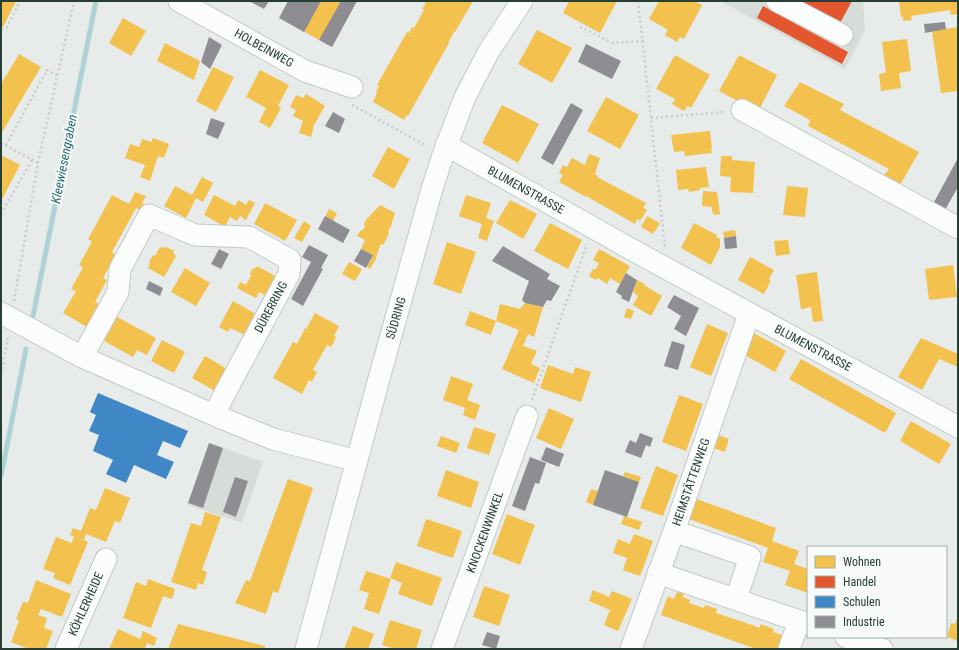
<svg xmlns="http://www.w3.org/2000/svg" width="959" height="650" font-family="'Roboto Condensed',sans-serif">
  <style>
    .built { fill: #d6ddd9 }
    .homes { fill: #f2c14e }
    .shops { fill: #e4572e }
    .schools { fill: #3f88c5 }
    .industry { fill: #8d8d92 }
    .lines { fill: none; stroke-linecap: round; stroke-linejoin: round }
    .stream { stroke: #aed3d4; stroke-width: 5 }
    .minor-casing { stroke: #c4c9c7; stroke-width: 23 }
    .path { stroke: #c7cdca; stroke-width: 2.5; stroke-dasharray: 2 3; stroke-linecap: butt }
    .minor { stroke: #fbfcfc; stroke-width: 21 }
    .labels { text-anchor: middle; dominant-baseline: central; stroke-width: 4; stroke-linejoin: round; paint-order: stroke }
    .street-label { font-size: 12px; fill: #273e35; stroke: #f7faf8 }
    .water-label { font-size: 13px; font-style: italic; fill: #276e73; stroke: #f7faf8 }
  </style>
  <rect width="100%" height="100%" fill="#e7ecea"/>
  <path class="built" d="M720,1H863L865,30L845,69Z
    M209,443L263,462L242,523L188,505Z"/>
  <path class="homes" d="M1,1H16L3,27L1,26Z
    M305,1H357L332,47L292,25Z
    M421,1H473L455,32H454L448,43H449L408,116L407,115L404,120L373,102L377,93L376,92L379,86L377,85L382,76L407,32L409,33L412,27L414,28L424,10L422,9L426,3Z
    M569,1H617L600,33L563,13Z
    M659,1H694L702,5L684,39L680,37L677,42L665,35L668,30L649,19Z
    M899,1H958V14L951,15L950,10L911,16L912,20L903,21V17H901Z
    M123,18L146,31L131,56L109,43Z
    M958,27V91L941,93L932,31Z
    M537,30L572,48L552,83L518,64Z
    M907,39L911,71L899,73L901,88L881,91L879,74L886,73L882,42Z
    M165,43L200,61L194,80L157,61Z
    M19,54L41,67L1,134V84Z
    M675,55L710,75L691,108L687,106L684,111L672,104L675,99L656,89Z
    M739,55L777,75L758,112L719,91Z
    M213,67L234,77L216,112L196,101Z
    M260,70L289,85L278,106L281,108L270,128L259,122L266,108L246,97Z
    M800,82L844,104L840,110L919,152L900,185L884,175L889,169L808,126L810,120L784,106Z
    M306,94L325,106L314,125L311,137L299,133L303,121L293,116L296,110L290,107L296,95L303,98Z
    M606,97L639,115L620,149L587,131Z
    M502,105L539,124L518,163L482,143Z
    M710,131L712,148H711L712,153L685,156L684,151L674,152L671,135Z
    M153,138L169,144L164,158L158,156L150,181L140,177L145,165L125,158L130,144L139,147L142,139L151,142Z
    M388,147L410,159L394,189L372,176Z
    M589,154L600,158L595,174L598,176L597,177L646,203L643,208L647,210L640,221L637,219L635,224L586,196V197L559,182L563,175L559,173L563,165L567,167L572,158L585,165Z
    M1,155L20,165L1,201Z
    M721,156H732V160L755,162L753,193L730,192L731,177L720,176Z
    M706,167L709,187L700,188V190L689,192L688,189L678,190L676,170Z
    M202,177L213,183L203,202L196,198L186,218L164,206L175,186L192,195Z
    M787,186L808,188L805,217L783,215Z
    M703,191L717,192L720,214L715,215L712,212V207L702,206Z
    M135,192L146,196L142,203L144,204L140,210L136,208L112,252L116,255L103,278L107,280L95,302L99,304L87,327L63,313L76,291L71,289L83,267L79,265L92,242L88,239L112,195L129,204Z
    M214,195L235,206L238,200L246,205L249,200L255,203L246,220L240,216L237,221L230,217L225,227L204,215Z
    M466,195L491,203L486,218L494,221L487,241L478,238L482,224L459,216Z
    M510,200L537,214L523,239L496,223Z
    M265,203L297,220L285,241L254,224Z
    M380,205L395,213L391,226L388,231L389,234L383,245L381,244L379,248V249L376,257H377L370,269L367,267L373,255L361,249L365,240L357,236L360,231L363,230L365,227L364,224L366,220Z
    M329,209L337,213L333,221L325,217Z
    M647,216L660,223L653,234L641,227Z
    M304,221L311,226L302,242L294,238Z
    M550,223L582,240L568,269L534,251Z
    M694,223L717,235L716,237L720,239V247L711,265L681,248Z
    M735,230L736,236L724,238L723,232Z
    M788,240L790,254L776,256L774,241Z
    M447,242L476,252L461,294L433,284Z
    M160,247L162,248L166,247L173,250L174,254L176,256L164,277L148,268L150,263L149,262L153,255L155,256Z
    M599,249L630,266L620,284L610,278L607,284L598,278L596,280L589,276L593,269L595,270L599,263L593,260Z
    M750,257L774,270L769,279L771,280L764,294L738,280Z
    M349,262L362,269L355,281L342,274Z
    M953,265L957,297L929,300L925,269Z
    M257,266L277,277L266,296L259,292L256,298L237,288L240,282L246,285L251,276L250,274L252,269L256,268Z
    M185,268L210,283L196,306L171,292Z
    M817,272L823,321L813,322L811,307L801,309L796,275Z
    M637,280L645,284L644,285L662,296L651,316L633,305L638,296L633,292Z
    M233,301L256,314L245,335L230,328L228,332L219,327Z
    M525,303L543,307L534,337L528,334L523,346L537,351L531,364L540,368L534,383L502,369L519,330L496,321L500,304L520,309Z
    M627,308L634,311L631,319L624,317Z
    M470,311L496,321L491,335L465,325Z
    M315,313L339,326L334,336L336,337L334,342L331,347L327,345L313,370L317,372L312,382L309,380L302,394L273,378L293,342L297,344L305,328L306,329Z
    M117,317L156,338L147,355L137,350L133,357L104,341Z
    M707,324L728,333L711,376L690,367Z
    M752,332L786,351L775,372L741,353Z
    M921,338L958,354V367L939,359L922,390L898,377Z
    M162,340L185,352L174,373L151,361Z
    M205,356L227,369L215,391L192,378Z
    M801,359L896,413L885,433L789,379Z
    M548,365L573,374L575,367L591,372L581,402L540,388Z
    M451,376L473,384L467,400L480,405L475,420L463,415L465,408L443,400Z
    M679,395L703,404L686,451L662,442Z
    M549,408L574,419L561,449L536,438Z
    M911,421L951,444L939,464L900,441Z
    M474,427L496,434L489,455L467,448Z
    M718,435L729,439L725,452L713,448Z
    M441,436L460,443L456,453L437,446Z
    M656,466L678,475L663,516L640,508Z
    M446,470L479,482L471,508L437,496Z
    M625,472L641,477L639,482L623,476Z
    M288,479L313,488L278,593L273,591L266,614L235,603L246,580L250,581Z
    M105,488L130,498L120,523L115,521L106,542L86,534L84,540L88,542L70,585L53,578L55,573L43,569L56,537L72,543L74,536L70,535L73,528L81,531L90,508L96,510Z
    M591,489L598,491L593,505L586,502Z
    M694,498L776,528L772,541L799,551L794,564L808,569V593L785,585L790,571L763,562L768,548L686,518Z
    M205,512L221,517L202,570L207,572L203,585L198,583L196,590L171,582L191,523L201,526Z
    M507,514L535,525L520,565L492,554Z
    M624,516L642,522L639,530L621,524Z
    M426,519L462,531L453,558L417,546Z
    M634,534L653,541L640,576L623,570L627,558L613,553L618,539L630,544Z
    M396,562L442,578L432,606L398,594L402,583L390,578Z
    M366,571L391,579L379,614L364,609L369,593L359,590Z
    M148,579L175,589L172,599L163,596L151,628L123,618L136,582L146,586Z
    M36,580L71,594L62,617L41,609L38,615L47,618L44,628L53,631L46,649H29L11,642L19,620L16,619L23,602L28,603Z
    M484,586L510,595L499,626L473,617Z
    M593,590L609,597L612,591L632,599L618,631L604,625L610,610L589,601Z
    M677,592L684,594L683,597L690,600L689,603L704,608L705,605L717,609L716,613L752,625L760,628V624L774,629L773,632L782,635L777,649H756L661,615L668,596L674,599Z
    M958,616V641L947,637L951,623L955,624Z
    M390,620L422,630L416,649H395L382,645Z
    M178,624L265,646V649H168Z
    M353,626L374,634L368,649H344Z
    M118,629L140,639L143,631L157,638L154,646L147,643L145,649H109Z"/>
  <path class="shops" d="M798,1H852L840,23Z
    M763,6L848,52L842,64L757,18Z"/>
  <path class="schools" d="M98,393L188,431L180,448L163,441L157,455L174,462L166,479L134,465L126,483L106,474L113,460L93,451L99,435L89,431L96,415L90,412Z"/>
  <path class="industry" d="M249,1H269L264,9Z
    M288,1H321L304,32L279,18Z
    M341,1H357L332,47L319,40Z
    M945,22L946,29L925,33L924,24Z
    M209,37L222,45L210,69L201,62Z
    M586,44L621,61L612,79L578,62Z
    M571,103L583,110L553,165L541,158Z
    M333,112L345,119L339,133L325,126Z
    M211,118L225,123L218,139L206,134Z
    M958,158V187L945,210L933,204Z
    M325,216L350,230L343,243L318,229Z
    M736,236L737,248L725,249L724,238Z
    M309,245L328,255L321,268L323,269L303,306L291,299L311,262L302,257Z
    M503,246L550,274L547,279L560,286L551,301L547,300L543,307L525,303L522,300L529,281L492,261Z
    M219,249L229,254L221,269L211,264Z
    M361,249L373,255L366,268L354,261Z
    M626,273L637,280L629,302L621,298L622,296L616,292Z
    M149,281L163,288L160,296L146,289Z
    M674,295L699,308L686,336L674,329L681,316L667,307Z
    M672,341L685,345L678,370L664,366Z
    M640,433L653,438L650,447L646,445L641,458L625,452L630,440L636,443Z
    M209,443L223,448L203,508L188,503Z
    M546,447L564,454L559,467L541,460Z
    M530,457L546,463L539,484L535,483L525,511L512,506Z
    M605,470L639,482L627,517L593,505Z
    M235,477L248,481L236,517L223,512Z
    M487,632L500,636L496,649L482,645Z"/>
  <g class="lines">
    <path class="stream" d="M33,316L96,1
      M1,476L26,349"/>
    <defs>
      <path id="minor" d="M179,1L305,71L352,87
        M777,1L842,35
        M742,110L958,228
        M446,145L629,248L958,427
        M1,313L82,357L214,415L273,439L357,461
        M82,357L118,292L120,269L149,215L195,235L249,237L290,260L289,274L225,393L214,415
        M674,531L750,557L736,599
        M658,573L808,624
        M846,637L882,649
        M66,649L106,559
        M306,649L380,375L432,189L443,155L465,97L489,51L522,1
        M442,649L527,416
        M631,649L674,531L749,314
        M789,649L799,621"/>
    </defs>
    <use href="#minor" class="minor-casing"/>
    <path class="path" d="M638,1L665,247
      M580,27L613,43L643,41
      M1,29L7,27L20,1
      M352,105L427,146
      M651,118L724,112
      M1,143L38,163
      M6,145L47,70L57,75
      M1,214L32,160
      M14,301L38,163L74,1
      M1,374L8,337
      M532,400L587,244"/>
    <use href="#minor" class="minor"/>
  </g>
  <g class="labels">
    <g class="street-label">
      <text transform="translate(264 48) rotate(29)">HOLBEINWEG</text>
      <text transform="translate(526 190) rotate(29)">BLUMENSTRASSE</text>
      <text transform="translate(271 307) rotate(-62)">DÜRERRING</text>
      <text transform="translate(396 318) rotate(-74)">SÜDRING</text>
      <text transform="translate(813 348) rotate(28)">BLUMENSTRASSE</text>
      <text transform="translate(691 482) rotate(-71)">HEIMSTÄTTENWEG</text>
      <text transform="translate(485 532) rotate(-70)">KNOCKENWINKEL</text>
      <text transform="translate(86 604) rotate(-66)">KÖHLERHEIDE</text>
    </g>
    <g class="water-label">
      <text transform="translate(64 159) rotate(-79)">Kleewiesengraben</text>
    </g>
  </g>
  <rect width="959" height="650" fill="none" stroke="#273e35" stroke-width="4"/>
  <rect x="807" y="546" width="140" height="92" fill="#f7faf8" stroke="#a4afaa"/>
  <rect x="815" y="556" width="20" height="12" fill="#f2c14e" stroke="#a4afaa"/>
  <text x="843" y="566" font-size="12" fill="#273e35">Wohnen</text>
  <rect x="815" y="576" width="20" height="12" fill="#e4572e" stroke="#a4afaa"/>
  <text x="843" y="586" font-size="12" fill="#273e35">Handel</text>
  <rect x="815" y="596" width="20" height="12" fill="#3f88c5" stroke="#a4afaa"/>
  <text x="843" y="606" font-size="12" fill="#273e35">Schulen</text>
  <rect x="815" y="616" width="20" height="12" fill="#8d8d92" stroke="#a4afaa"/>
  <text x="843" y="626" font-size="12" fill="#273e35">Industrie</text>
</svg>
